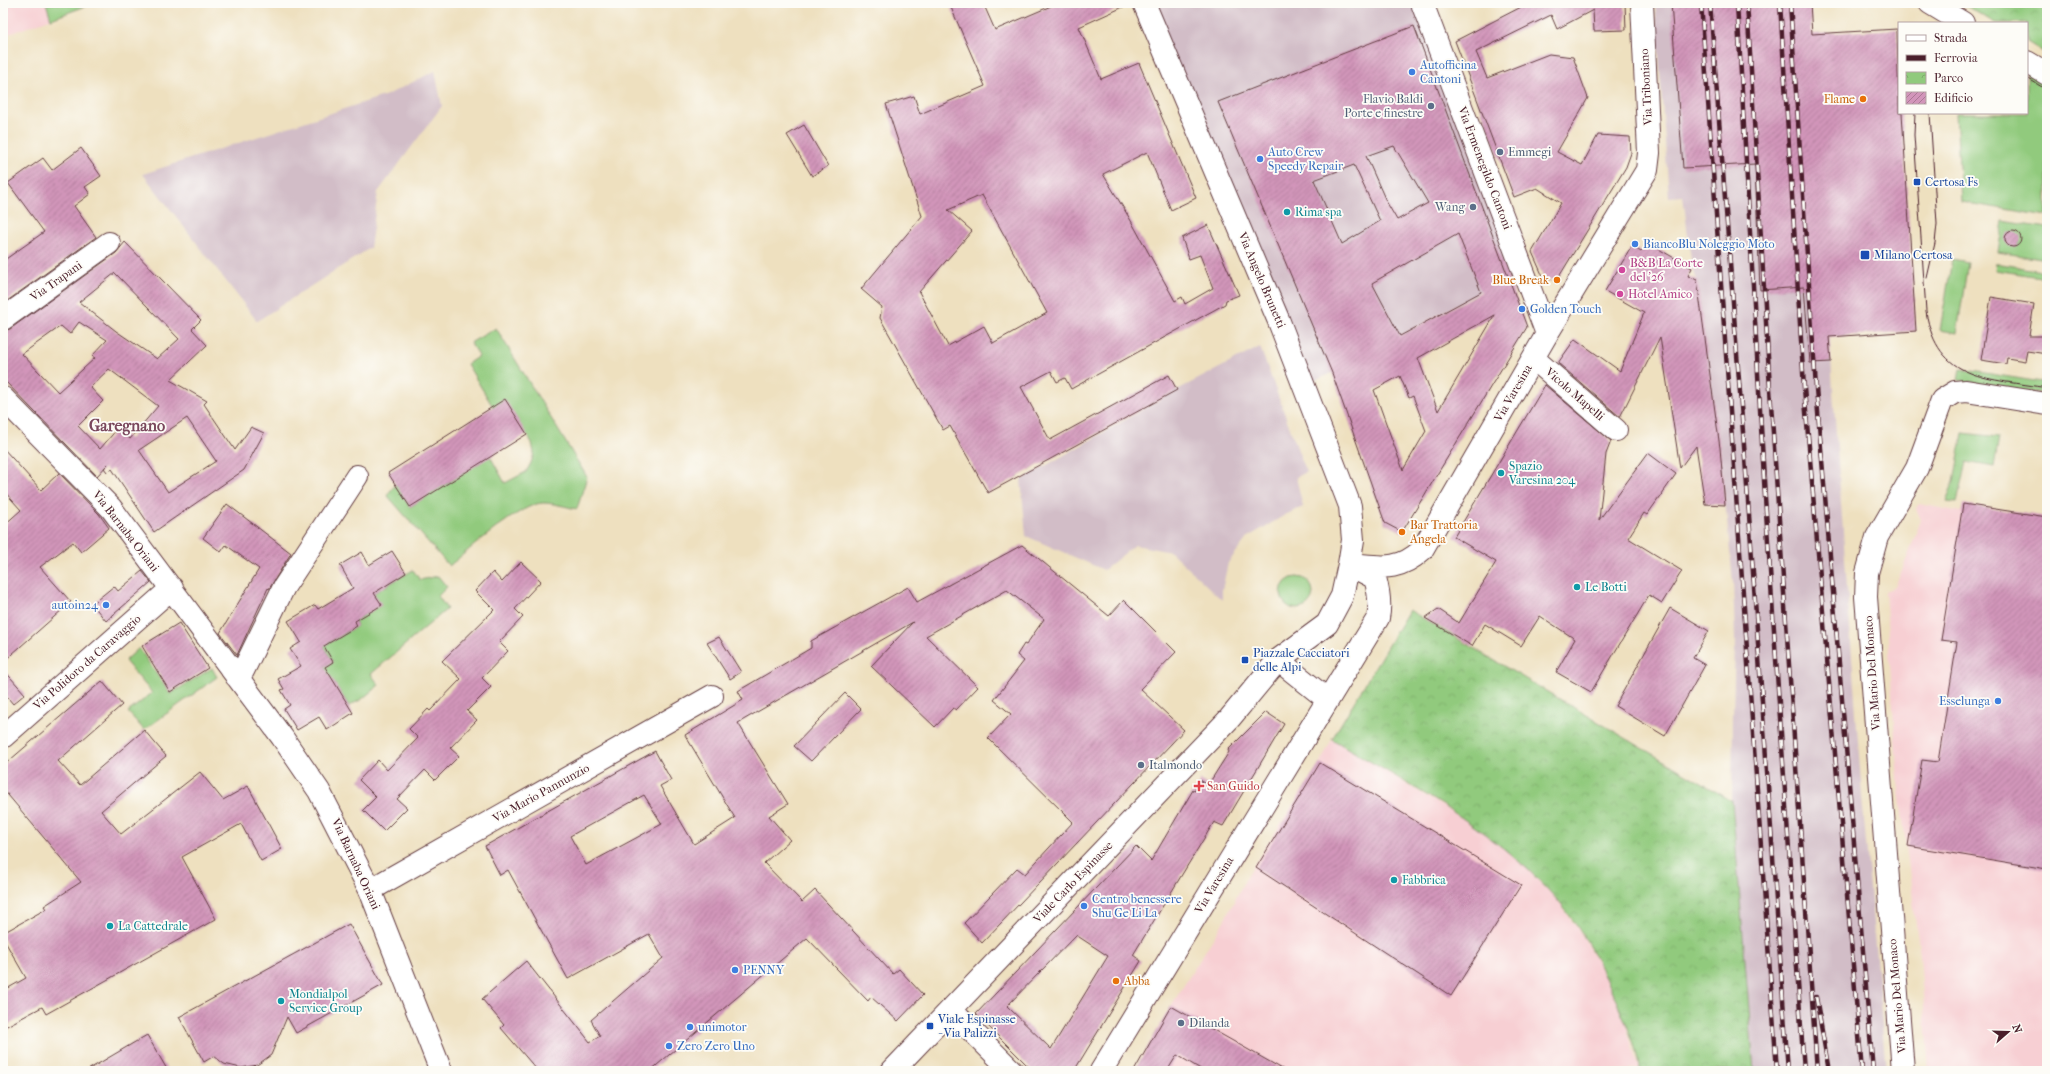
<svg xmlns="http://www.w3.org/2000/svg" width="2050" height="1074" font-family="'IM FELL French Canon',serif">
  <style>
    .built { fill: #f7cfd3 }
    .industrial { fill: #d2bdc7 }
    .grass { fill: #91ca7d; stroke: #6e7454 }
    .park { fill: url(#park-crowns); stroke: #6e7454 }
    .building { fill: url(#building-hatch); fill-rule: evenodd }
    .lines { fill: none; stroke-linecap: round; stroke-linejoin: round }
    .minor-casing { stroke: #633c41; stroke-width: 24 }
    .minor { stroke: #fff; stroke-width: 22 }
    .tram { stroke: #4a1f2b; stroke-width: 1 }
    .rail-casing { stroke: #4a1f2b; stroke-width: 4.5 }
    .rail { stroke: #fdfcf7; stroke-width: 3; stroke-dasharray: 9; stroke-linecap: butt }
    .shop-dot { fill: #3f7fe0; stroke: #fdfcf7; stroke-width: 1.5 }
    .food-dot { fill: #e8710a; stroke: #fdfcf7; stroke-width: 1.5 }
    .service-dot { fill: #5c6f8a; stroke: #fdfcf7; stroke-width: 1.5 }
    .transit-dot { fill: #1a4fb4; stroke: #fdfcf7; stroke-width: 1.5 }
    .culture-dot { fill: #0f9aa8; stroke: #fdfcf7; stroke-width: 1.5 }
    .hotel-dot { fill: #d1479c; stroke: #fdfcf7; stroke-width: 1.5 }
    .health-dot { fill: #e0444e; stroke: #fdfcf7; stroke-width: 1.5 }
    .labels { text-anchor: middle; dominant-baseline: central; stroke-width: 3.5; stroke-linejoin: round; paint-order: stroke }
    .shop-label { font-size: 12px; fill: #366cbe; stroke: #fdfcf7; text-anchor: start }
    .street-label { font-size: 12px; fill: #4a1f2b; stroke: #fdfcf7 }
    .service-label { font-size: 12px; fill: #4e5e75; stroke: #fdfcf7; text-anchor: start }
    .food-label { font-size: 12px; fill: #c56008; stroke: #fdfcf7; text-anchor: end }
    .transit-label { font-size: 12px; fill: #164399; stroke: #fdfcf7; text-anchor: start }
    .culture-label { font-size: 12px; fill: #0d838f; stroke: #fdfcf7; text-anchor: start }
    .hotel-label { font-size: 12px; fill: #b23c85; stroke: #fdfcf7; text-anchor: start }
    .health-label { font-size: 12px; fill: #be3a42; stroke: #fdfcf7; text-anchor: start }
    .district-label { font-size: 16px; font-weight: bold; fill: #7a485d; stroke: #fdfcf7 }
  </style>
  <defs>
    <pattern id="park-crowns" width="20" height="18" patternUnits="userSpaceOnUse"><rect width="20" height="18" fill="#91ca7d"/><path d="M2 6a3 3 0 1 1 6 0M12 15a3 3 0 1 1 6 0" fill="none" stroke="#7fad6c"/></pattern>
    <pattern id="building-hatch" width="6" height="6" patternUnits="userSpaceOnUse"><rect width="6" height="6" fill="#d295ba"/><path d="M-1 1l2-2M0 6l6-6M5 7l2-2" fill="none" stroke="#ac7997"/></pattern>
  </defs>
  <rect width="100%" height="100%" fill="#fdfcf7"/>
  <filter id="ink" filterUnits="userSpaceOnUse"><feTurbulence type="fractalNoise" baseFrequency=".025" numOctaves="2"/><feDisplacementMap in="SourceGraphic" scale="8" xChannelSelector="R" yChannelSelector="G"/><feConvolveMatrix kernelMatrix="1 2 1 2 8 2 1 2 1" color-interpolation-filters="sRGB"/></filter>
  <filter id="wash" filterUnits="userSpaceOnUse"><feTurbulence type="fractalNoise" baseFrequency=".012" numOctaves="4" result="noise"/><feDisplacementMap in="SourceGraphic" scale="16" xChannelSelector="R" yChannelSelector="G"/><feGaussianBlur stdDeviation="0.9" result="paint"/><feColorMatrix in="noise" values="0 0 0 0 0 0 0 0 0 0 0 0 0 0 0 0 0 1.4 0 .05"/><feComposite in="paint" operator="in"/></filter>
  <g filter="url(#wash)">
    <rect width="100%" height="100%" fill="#eee0bf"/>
    <path class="built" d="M3,3H94L3,36Z
      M1919,504L1961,512L1963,504L2047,517V1071H1929L1920,956L1898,782L1885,591L1895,587L1909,553L1921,520L1916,508Z
      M1332,739L1462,818L1491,838L1523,865L1557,900L1581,934L1606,979L1625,1022L1639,1070L1134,1071L1171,1006L1224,921L1247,876L1320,763Z"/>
    <path class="industrial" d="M1143,3H1422L1523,268L1332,373L1305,385Z
      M1655,3H1810L1833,391L1862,797L1886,1071H1754L1732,801L1733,716L1735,639L1733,582L1720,448L1697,280L1692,268L1683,196L1669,197Z
      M435,71L442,106L378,192L370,248L257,321L143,174L387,95Z
      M1260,347L1306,472L1296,477L1303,507L1285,515L1248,537L1228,563L1222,590V600L1171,552L1135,545L1104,570L1026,536L1021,480L1177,390Z"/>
    <path class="grass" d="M46,3H94L51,19Z
      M2027,70L2047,82V216L1961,202L1956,113H2027Z
      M2003,221L2047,228V260L1998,252Z
      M1952,259L1968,262L1957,333L1940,330Z
      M1996,263L2047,272V278L1995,270Z
      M496,328L587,477L577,509C566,507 554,503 543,503C521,503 468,551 449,566L387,495L396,484L410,507L490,456L505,483L526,472L531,463L534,453L532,443L527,434L493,407L467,364L479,356L470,343Z
      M1960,369L2047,383V394L1958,380Z
      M1963,433L1999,437L1994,467L1966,462L1957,502L1946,501L1954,481Z
      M413,570L420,580L438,576L447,587L438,596L447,609L371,674L379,685L362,699L349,706L338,689L324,697L311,676L333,662L324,646L357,626L355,621L381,605L374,593Z
      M1281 593a16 16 0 1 1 32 0a16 16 0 1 1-32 0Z
      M139,648L170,694L212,668L217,677L144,730L128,712L152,693L125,661Z"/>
    <path class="park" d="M1961,3H2047V49L2045,53L2027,42V23H1995Z
      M1409,610L1732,801L1754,1071H1639C1639,1050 1622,1013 1613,994C1600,966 1586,937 1567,912C1506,834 1415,789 1332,739Z"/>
    <g id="blocks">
      <path class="building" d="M949,3H983L995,30L1058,3H1132L1079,27L1101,79L1139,63L1196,198L1171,210L1147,152L1103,174L1130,219L1175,301L1182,297L1185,304L1213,288L1200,255L1189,259L1182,238L1208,225L1239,295L1226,300L1225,304L1071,389L1065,378L1057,382L1051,371L1021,387L1050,440L1169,375L1177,390L988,493L950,426L943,430L880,318L882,307L861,289L922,216L886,104L914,96L920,114L985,86ZM982,195L1047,313L993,343L984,326L948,346L919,292L972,231L948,210Z
        M1529,3H1625L1626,30L1594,31L1593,10L1557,29L1551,15L1476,52L1487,78L1549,54L1573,57L1588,98L1557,152L1582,165L1598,135L1630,137L1631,153L1626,167L1557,280L1544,279L1532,252L1561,203L1537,188L1514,197L1455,41Z
        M1671,3H1810L1812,34L1897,29L1899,113H1902L1916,331L1829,337L1831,362L1810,363L1804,287L1760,290L1755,164L1683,168Z
        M1414,26L1527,327L1402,532L1385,523L1332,373L1218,102ZM1394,146L1428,203L1397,220L1386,201L1366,156ZM1354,165L1380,221L1342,244L1314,180ZM1458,234L1481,292L1400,336L1372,283ZM1495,315L1438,411L1418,358ZM1400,376L1409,398L1413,396L1426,431L1403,470L1374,390Z
        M804,125L828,166L812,176L787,135Z
        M81,148L101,176L85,187L90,194L74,206L96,237L3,304V261L44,232L8,183L43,158L52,170Z
        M2005 239a8 8 0 1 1 16 0a8 8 0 1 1-16 0Z
        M125,242L201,320L192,329L207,345L170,380L207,401L204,404L235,450L251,427L264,433L244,470L154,532L112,469L107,472L104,468L108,464L97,476L3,379V331L10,329L116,253ZM115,273L179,339L157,359L116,331L79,302ZM79,322L107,340L92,356L95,358L58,392L22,354L61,326L70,334ZM109,369L158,406L130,439L118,428L100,449L78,426L103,401L90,387ZM187,418L216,461L168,492L139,450Z
        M1648,243L1692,268L1688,276L1697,280L1720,448L1725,505L1705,504L1696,446L1680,468L1660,337L1620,417L1558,363L1575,339L1620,371L1644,313L1605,291L1632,246L1641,252Z
        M1991,297L2034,304L2029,336H2047V354L2027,351L2025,361L2007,358L2006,364L1981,360Z
        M1545,385L1611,441L1606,454L1599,520L1648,453L1676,474L1647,515L1644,513L1628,538L1682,571L1662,603L1649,595L1591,692L1556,672L1575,639L1540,616L1521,646L1485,624L1472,646L1425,618L1438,609L1459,623L1496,562L1454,537Z
        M505,399L527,434L410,507L388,473Z
        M3,448L41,490L59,473L99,514L109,528L81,552L73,542L40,567L71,602L3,662V526L21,510L3,490Z
        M227,504L291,553L269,589L268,588L237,655L220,633L259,569L226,545L221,552L203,538Z
        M1963,504L2047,517V869L1908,846L1922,760L1938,762L1957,642L1941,640Z
        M1022,545L1109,616L1124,600L1176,652L1140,689L1184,730L1172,743L982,943L964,923L1017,868L1025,874L1073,822L988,738L1011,714L994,700L1024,661L1017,655L1024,644L1026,645L1044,619L1007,590L926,636L978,687L956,710L953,708L935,727L871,666L913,622L738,723L788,804L769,816L790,840L764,863L802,902L815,890L893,974L899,969L923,995L898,1021L871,997L868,1001L807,938L650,1071H538L501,1028L504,1025L482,999L526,961L590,1042L600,1036L591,1020L663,958L649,934L568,979L508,870L500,875L485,846L655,751L671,780L660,786L694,844L735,818L685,735L743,700L738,691L811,648V641L908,587L917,602ZM644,795L662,824L586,865L570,836Z
        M392,551L406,573L374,593L382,605L355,621L357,626L324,646L333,662L325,667L353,713L327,730L319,717L297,730L284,709L290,705L281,690L284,689L278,679L301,666L290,649L301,642L288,621L315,605L318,609L353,588L340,565L362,552L369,565Z
        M521,562L541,581L515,609L523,617L499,642L508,651L482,678L491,687L467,711L477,720L450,748L459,756L435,780L425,770L397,799L407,808L384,831L363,810L376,797L359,780L378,760L387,770L418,738L409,729L428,709L430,711L461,679L442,661L494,610L475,591L493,572L502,582Z
        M142,571L151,582L106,621L92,604L114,586L118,591Z
        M1670,608L1709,631L1693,658L1705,665L1665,736L1615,706Z
        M179,623L208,668L170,692L142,646Z
        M719,637L741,672L730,679L707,643Z
        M3,669L25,694L13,704L3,692Z
        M102,681L122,705L58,761L80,785L144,730L166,756L101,811L121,834L200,772L223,800L248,786L282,849L261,861L241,824L182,857L216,919L46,1014L42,1007L3,1028V991L26,978L3,938V933L46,909L44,906L81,882L3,789V766Z
        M845,693L861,709L811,761L794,746Z
        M1266,712L1284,724L1223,826L1214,822L1133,955L1141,961L1074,1071H1033L976,1014L1136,846L1151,861L1193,790L1195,791L1200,780L1208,785L1229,752L1228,750ZM1076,935L1108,956L1051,1049L1007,1006Z
        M1320,763L1521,885L1451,996L1256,868Z
        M349,924L383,985L296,1033L287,1017L271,1055L257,1065L241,1068L224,1064L214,1056L204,1062L179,1017Z
        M1171,1006L1286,1071H1204L1177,1055L1167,1071H1134Z
        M147,1035L168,1071H86Z"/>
    </g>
  </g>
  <g filter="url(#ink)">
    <use href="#blocks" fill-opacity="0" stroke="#633c41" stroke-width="1"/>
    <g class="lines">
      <defs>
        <path id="minor" d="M1422,3L1547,334
          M1930,3L1963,23
          M2027,62L2047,74
          M3,319L109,243
          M1533,358L1616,430
          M3,398L111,508L282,737L319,791L370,890L441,1071
          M1349,564C1379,566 1397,573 1422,550L1547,334L1647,170L1649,153L1642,3
          M1278,660L1328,700
          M236,676L243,671L284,587L357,476
          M3,737L172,588
          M370,890L712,696
          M951,1010L1012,1071
          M892,1071L1230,718L1278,660L1327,624L1342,596L1349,564L1353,540L1350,506L1278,319L1144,3
          M1101,1071L1378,618C1381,604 1379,592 1375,578L1352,566
          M1903,1071L1866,597L1867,573L1877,537L1917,468L1942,400L1955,392L1966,391L2047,404"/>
      </defs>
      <use href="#minor" class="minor-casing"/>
      <use href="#minor" class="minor"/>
      <path class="tram" d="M2027,78L2047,90
        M1915,113L1914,135L1926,311C1937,382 1989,378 2047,388
        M1927,278L1935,243L1937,224L1930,113"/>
      <defs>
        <path id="rail" d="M1701,3L1777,1071
          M1710,3L1745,458L1788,1071
          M1737,3L1765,497L1804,1071
          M1747,3L1770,389L1817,1071
          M1780,3L1804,388L1862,1071
          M1790,3L1816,388L1873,1071
          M1816,997L1829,1071"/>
      </defs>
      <use href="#rail" class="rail-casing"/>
      <use href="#rail" class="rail"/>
    </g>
  </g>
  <g class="shop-dot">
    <circle cx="1412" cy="72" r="4"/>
    <circle cx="1260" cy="159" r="4"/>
    <circle cx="1635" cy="244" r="4"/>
    <circle cx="1522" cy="309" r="4"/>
    <circle cx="106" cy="605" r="4"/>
    <circle cx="1998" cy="701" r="4"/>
    <circle cx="1084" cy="906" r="4"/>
    <circle cx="735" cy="970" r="4"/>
    <circle cx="690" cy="1027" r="4"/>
    <circle cx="669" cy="1046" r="4"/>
  </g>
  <g class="food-dot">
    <circle cx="1863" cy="99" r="4"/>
    <circle cx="1557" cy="280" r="4"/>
    <circle cx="1402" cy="532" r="4"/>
    <circle cx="1116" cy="981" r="4"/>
  </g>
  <g class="service-dot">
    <circle cx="1431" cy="106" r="4"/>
    <circle cx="1500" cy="152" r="4"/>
    <circle cx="1473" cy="207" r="4"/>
    <circle cx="1141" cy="765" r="4"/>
    <circle cx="1181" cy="1023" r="4"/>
  </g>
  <g class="transit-dot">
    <rect x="1913" y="178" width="8" height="8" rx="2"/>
    <rect x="1860" y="250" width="10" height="10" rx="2"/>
    <rect x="1241" y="656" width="8" height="8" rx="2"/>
    <rect x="926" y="1022" width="8" height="8" rx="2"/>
  </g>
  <g class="culture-dot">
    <circle cx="1287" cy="212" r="4"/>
    <circle cx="1501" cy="473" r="4"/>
    <circle cx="1577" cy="587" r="4"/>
    <circle cx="1394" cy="880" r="4"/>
    <circle cx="110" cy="926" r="4"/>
    <circle cx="281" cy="1001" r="4"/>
  </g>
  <g class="hotel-dot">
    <circle cx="1622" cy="270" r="4"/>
    <circle cx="1620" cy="294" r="4"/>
  </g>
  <path class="health-dot" d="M1197 780h4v4h4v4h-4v4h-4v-4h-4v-4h4z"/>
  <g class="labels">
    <g class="shop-label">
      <text x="1420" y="65">Autofficina<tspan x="1420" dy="14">Cantoni</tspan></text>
      <text x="1268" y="152">Auto Crew<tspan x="1268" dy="14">Speedy Repair</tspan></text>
      <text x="1643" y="244">BiancoBlu Noleggio Moto</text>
      <text x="1530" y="309">Golden Touch</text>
      <text x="98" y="605" text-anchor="end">autoin24</text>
      <text x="1990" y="701" text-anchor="end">Esselunga</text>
      <text x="1092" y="899">Centro benessere<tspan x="1092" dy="14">Shu Ge Li La</tspan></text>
      <text x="743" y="970">PENNY</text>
      <text x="698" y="1027">unimotor</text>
      <text x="677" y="1046">Zero Zero Uno</text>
    </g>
    <g class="street-label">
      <text transform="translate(1646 87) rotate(-93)">Via Triboniano</text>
      <text transform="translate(1485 168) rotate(69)">Via Ermenegildo Cantoni</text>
      <text transform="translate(1262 280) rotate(67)">Via Angelo Brunetti</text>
      <text transform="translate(56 281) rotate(-35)">Via Trapani</text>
      <text transform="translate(1513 393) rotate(-60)">Via Varesina</text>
      <text transform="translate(1575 394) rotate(41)">Vicolo Mapelli</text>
      <text transform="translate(126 531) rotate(52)">Via Barnaba Oriani</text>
      <text transform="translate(87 662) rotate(-41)">Via Polidoro da Caravaggio</text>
      <text transform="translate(1872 673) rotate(-94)">Via Mario Del Monaco</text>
      <text transform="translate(541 793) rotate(-29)">Via Mario Pannunzio</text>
      <text transform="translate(356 864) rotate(65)">Via Barnaba Oriani</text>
      <text transform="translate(1073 882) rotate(-46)">Viale Carlo Espinasse</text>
      <text transform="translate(1214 885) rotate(-59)">Via Varesina</text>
      <text transform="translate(1897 996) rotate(-95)">Via Mario Del Monaco</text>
    </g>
    <g class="service-label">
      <text x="1423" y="99" text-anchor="end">Flavio Baldi<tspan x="1423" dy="14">Porte e finestre</tspan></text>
      <text x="1508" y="152">Emmegi</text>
      <text x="1465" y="207" text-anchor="end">Wang</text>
      <text x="1149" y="765">Italmondo</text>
      <text x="1189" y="1023">Dilanda</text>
    </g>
    <g class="food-label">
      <text x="1855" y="99">Flame</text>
      <text x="1549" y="280">Blue Break</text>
      <text x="1410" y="525" text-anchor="start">Bar Trattoria<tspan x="1410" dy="14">Angela</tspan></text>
      <text x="1124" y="981" text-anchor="start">Abba</text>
    </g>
    <g class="transit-label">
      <text x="1925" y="182">Certosa Fs</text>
      <text x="1874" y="255">Milano Certosa</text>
      <text x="1253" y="653">Piazzale Cacciatori<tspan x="1253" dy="14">delle Alpi</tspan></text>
      <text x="938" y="1019">Viale Espinasse<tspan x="938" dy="14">- Via Palizzi</tspan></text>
    </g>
    <g class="culture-label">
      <text x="1295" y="212">Rima spa</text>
      <text x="1509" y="466">Spazio<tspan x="1509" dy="14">Varesina 204</tspan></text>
      <text x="1585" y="587">Le Botti</text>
      <text x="1402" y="880">Fabbrica</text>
      <text x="118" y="926">La Cattedrale</text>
      <text x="289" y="994">Mondialpol<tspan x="289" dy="14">Service Group</tspan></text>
    </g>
    <g class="hotel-label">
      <text x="1630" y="263">B&amp;B La Corte<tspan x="1630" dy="14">del '26</tspan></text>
      <text x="1628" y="294">Hotel Amico</text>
    </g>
    <g class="health-label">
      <text x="1207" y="786">San Guido</text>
    </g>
    <g class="district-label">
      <text x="127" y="425">Garegnano</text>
    </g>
  </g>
  <rect width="2050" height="1074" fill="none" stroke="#fdfcf7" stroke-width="16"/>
  <rect x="1898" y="22" width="130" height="92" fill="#fdfcf7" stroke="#b5a4a5"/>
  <rect x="1906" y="35" width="20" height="6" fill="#ffffff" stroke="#b5a4a5"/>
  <text x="1934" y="42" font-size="12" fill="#4a1f2b">Strada</text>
  <rect x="1906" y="55" width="20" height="6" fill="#4a1f2b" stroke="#b5a4a5"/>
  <text x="1934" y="62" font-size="12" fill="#4a1f2b">Ferrovia</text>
  <rect x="1906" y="72" width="20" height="12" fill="url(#park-crowns)" stroke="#b5a4a5"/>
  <text x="1934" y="82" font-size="12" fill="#4a1f2b">Parco</text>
  <rect x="1906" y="92" width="20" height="12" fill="url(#building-hatch)" stroke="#b5a4a5"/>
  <text x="1934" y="102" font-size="12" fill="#4a1f2b">Edificio</text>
  <g transform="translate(2008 1032) rotate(70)" stroke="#fdfcf7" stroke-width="3" paint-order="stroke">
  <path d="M0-3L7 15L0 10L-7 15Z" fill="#4a1f2b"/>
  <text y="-6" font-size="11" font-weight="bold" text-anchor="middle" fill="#4a1f2b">N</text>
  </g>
</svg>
